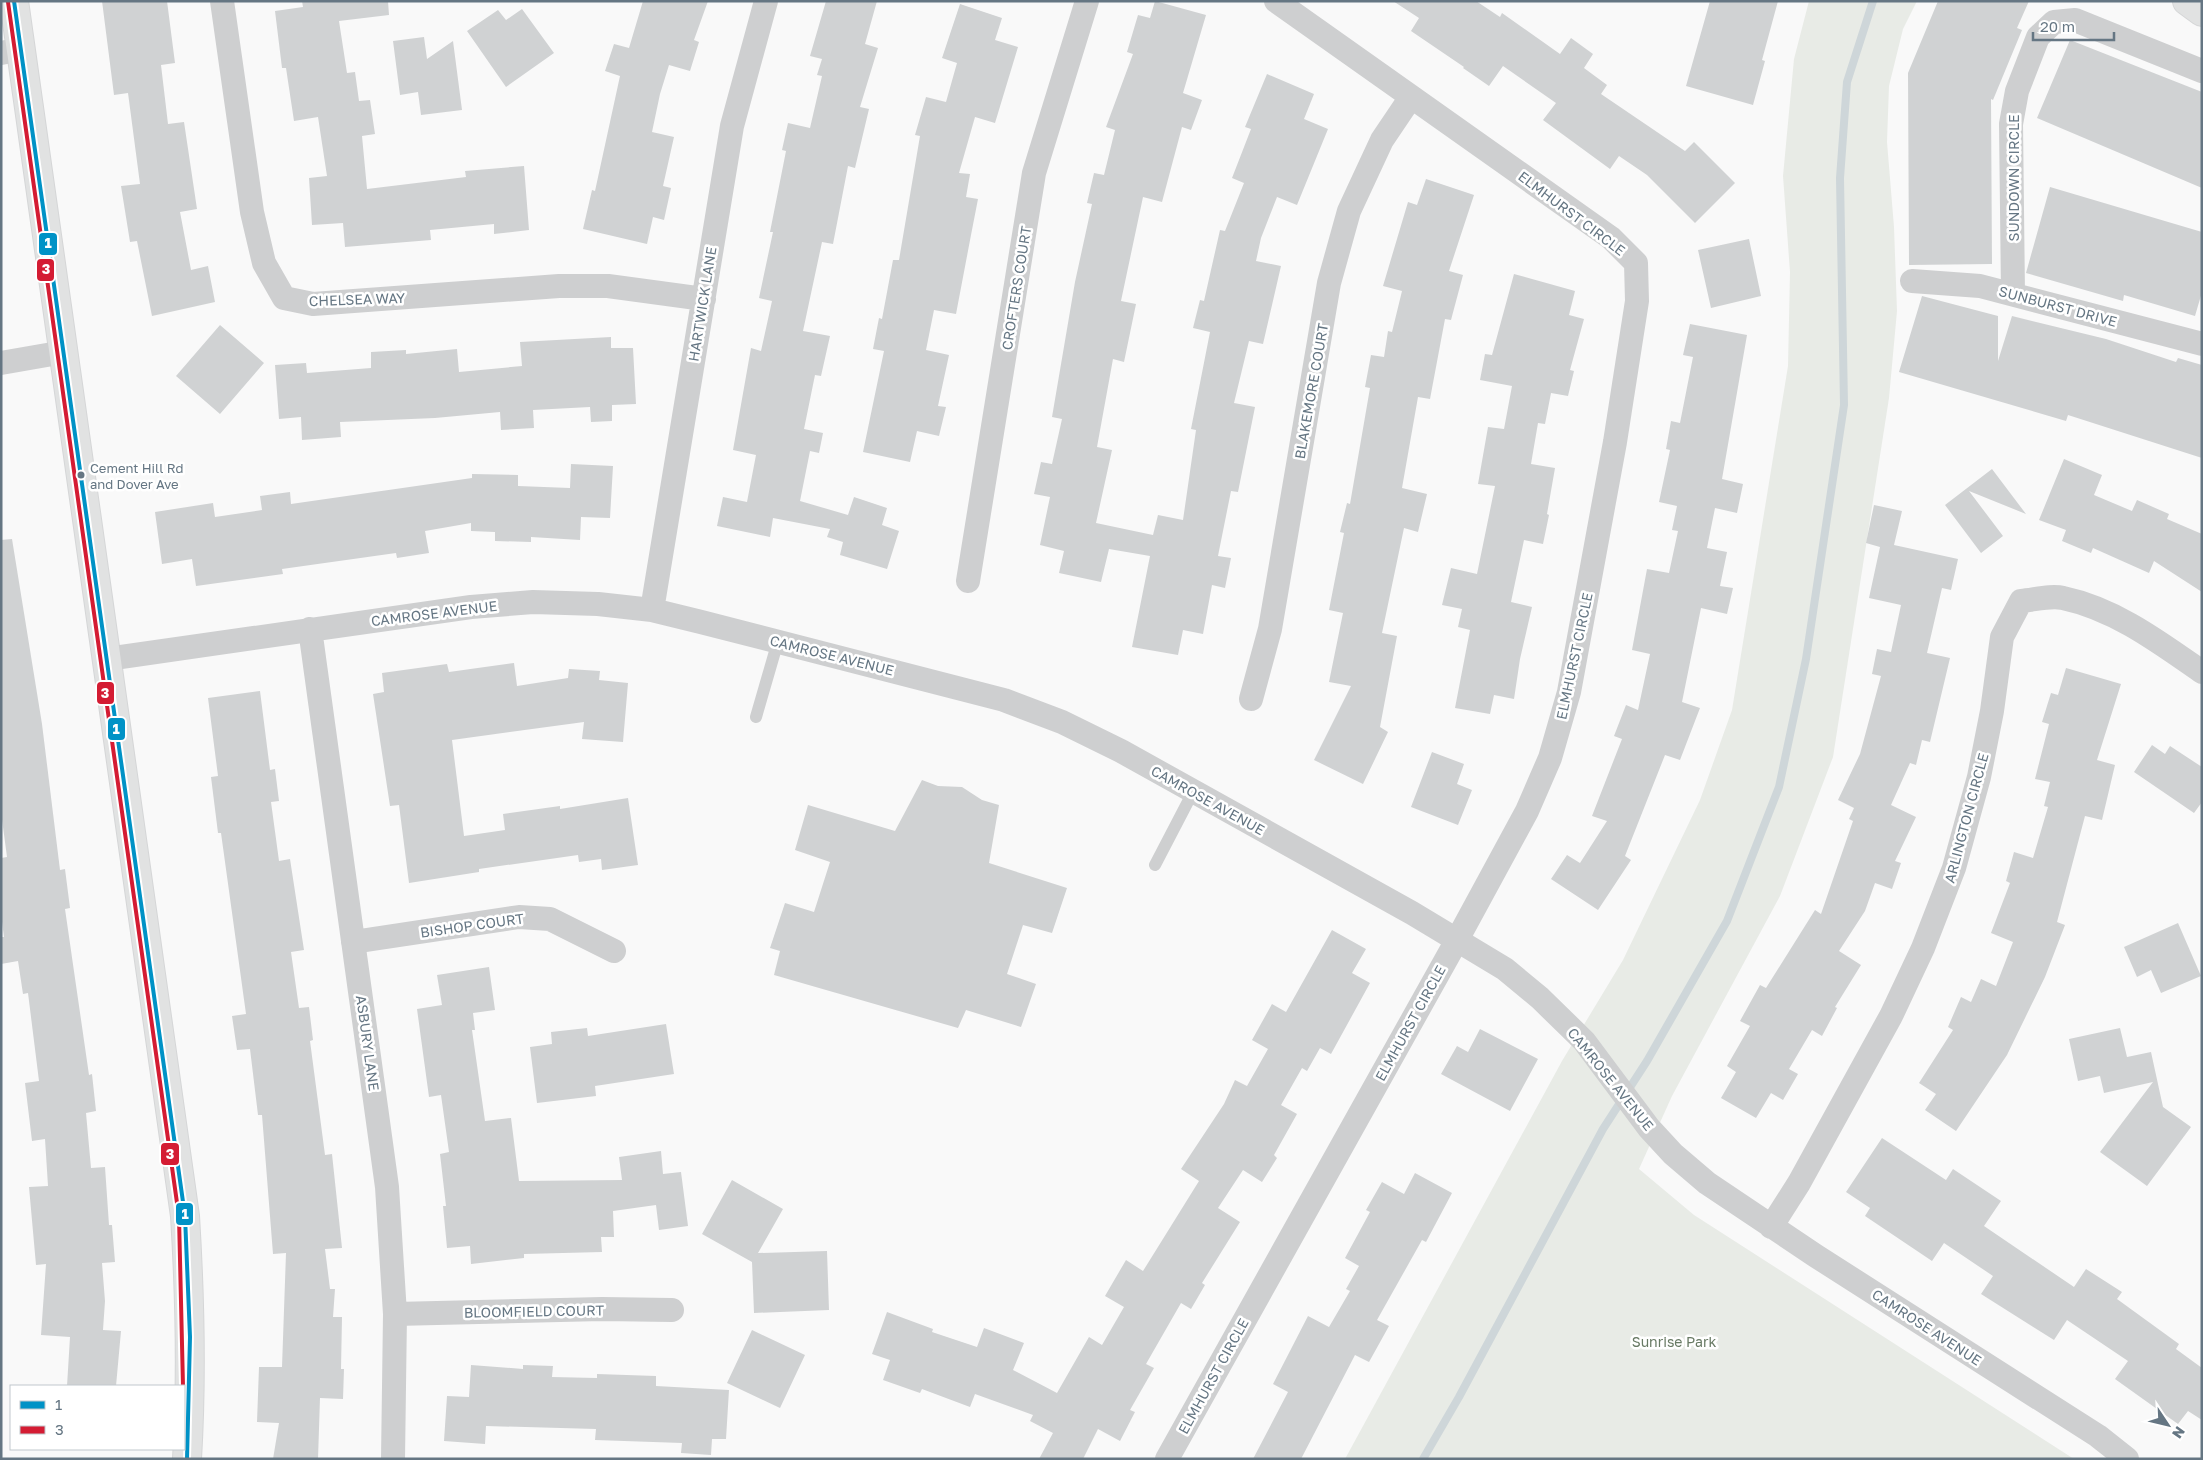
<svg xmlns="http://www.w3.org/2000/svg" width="2203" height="1460" font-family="'Golos Text',sans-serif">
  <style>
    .green { fill: #e8ebe6 }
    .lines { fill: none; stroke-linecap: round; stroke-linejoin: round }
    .stream { stroke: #ced6d9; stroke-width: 8 }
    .building { fill: #d0d2d3 }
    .secondary-casing { stroke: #d5d6d7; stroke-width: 30 }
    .lane { stroke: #cecfd0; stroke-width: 12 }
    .street { stroke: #cecfd0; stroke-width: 24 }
    .secondary { stroke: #e1e2e2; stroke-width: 28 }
    .bus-1-casing { stroke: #fff; stroke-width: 8 }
    .bus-2-casing { stroke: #fff; stroke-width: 8 }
    .bus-1 { stroke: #0092c6; stroke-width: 4 }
    .bus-2 { stroke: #d41c33; stroke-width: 4 }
    .bus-dot { fill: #657683; stroke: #fff; stroke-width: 2 }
    .labels { text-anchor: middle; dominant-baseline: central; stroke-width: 5; stroke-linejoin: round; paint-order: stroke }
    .bus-label { font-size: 13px; fill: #657683; stroke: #fff; text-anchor: start }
    .street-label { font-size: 14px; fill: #657683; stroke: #fff }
    .park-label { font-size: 14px; fill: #687a64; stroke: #fff }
    .line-badge { stroke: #fff; stroke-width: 2 }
    .badge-label { font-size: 14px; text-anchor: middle; font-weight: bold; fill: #fff }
  </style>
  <rect width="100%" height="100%" fill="#f9f9f9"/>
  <path class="green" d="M1809,1H1917L1903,29L1889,86L1887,142L1894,227L1897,311L1889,398L1833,757L1780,896L1672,1096L1639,1169L1694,1215L2074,1459H1345L1562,1061L1623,960L1700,800L1732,710L1788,366L1790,272L1783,176L1794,59Z"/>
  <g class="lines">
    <path class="stream" d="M1423,1459L1459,1397L1603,1129L1647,1061L1727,921L1779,787L1806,659L1844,405L1840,178L1847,82L1873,1"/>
  </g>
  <path class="building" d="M102,1H167L175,63L161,65L168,124L184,122L197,209L180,212L191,270L208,266L215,302L152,316L137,241L130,242L121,186L140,184L128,93L114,95Z
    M302,1H388L389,15L339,21L347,73L355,72L359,101L370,100L375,134L362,136L367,189L466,177L465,171L524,166L529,230L494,234V224L430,230L431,240L345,247L343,223L312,225L309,178L327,176L318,117L294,121L286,68H282L275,11L303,7Z
    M643,1H708L694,40L699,42L690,71L669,65L660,94L652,132L674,137L663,186L671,188L664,220L653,217L647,244L583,229L592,190L595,191L620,76L605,71L614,44L629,48Z
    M826,1H877L865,44L878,48L860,107L869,109L855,168L848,166L833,244L822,242L803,331L830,336L821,376L815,375L804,429L823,433L819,453L810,451L800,501L848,515L854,497L887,508L882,525L899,531L887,569L840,555L843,542L827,537L830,529L773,518L770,537L717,526L723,497L747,502L756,455L733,450L751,348L761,351L772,301L759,298L773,232H770L786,151L782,150L788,123L810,128L822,76L817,75L822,59L810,56Z
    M1155,1L1206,15L1183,93L1202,100L1191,130L1182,127L1162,202L1143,197L1121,301L1136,304L1124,362L1113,359L1097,447L1112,450L1096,523L1153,535L1158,515L1183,520L1196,430L1191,429L1210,332L1193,328L1200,300L1204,301L1220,230L1225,231L1244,183L1232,178L1251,129L1245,127L1267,74L1314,94L1304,119L1328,129L1297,205L1277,197L1261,238L1256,261L1281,266L1263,344L1249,341L1234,403L1255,407L1238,492L1231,491L1218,556L1231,558L1225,588L1212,585L1203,634L1183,630L1178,655L1132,647L1150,556L1109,549L1101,582L1059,573L1064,551L1040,545L1050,497L1034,494L1041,462L1052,464L1062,419L1052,417L1075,282L1092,204L1087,203L1094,173L1104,175L1115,130L1106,127L1133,54L1127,52L1138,15L1150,18Z
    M1393,1H1476L1500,17L1502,13L1560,54L1571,38L1593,54L1584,68L1607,85L1601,94L1685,151L1694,142L1735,183L1695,223L1647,175L1619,156L1610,169L1543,120L1556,103L1503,66L1489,86L1463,68L1464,67L1411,31L1419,18Z
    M1710,1H1778L1762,60L1765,61L1753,105L1686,86Z
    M1938,1H2029L2017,28L2022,30L1993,100L1991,99L1992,264L1909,265L1908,73Z
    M960,4L1002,18L995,40L1018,47L995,123L975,117L959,173L970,174L966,197L978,199L971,235L956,314L934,310L926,350L949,355L938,406L946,407L939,436L917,431L910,462L863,452L884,351L873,349L879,318L882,319L893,260H899L920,136L915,135L926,97L946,102L957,63L942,58Z
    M522,9L554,53L506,87L467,31L498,10L506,20Z
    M424,37L427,59L453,41L462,110L421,115L418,92L400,95L393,41Z
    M2070,40L2202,92V188L2037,118Z
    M1426,179L1474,195L1449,271L1463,275L1451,320L1445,319L1430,399L1418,397L1402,488L1427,494L1418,532L1404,528L1382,633L1397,636L1380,727L1388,732L1363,784L1314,760L1351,686L1329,682L1343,613L1329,610L1344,533L1340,532L1347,503L1350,504L1370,388L1365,387L1371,355L1384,357L1388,331L1392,332L1402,291L1383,286L1408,202L1417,205Z
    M2050,187L2202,232V292L2195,316L2124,295L2123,301L2026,273Z
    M1749,239L1761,296L1711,308L1698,250Z
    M1514,274L1575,291L1569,315L1584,319L1570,370L1574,371L1568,396L1551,393L1545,424L1538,423L1531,464L1555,468L1547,514L1549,515L1543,544L1524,540L1511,602L1532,607L1520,659L1514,699L1494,695L1490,714L1455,708L1470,630L1458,627L1462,609L1442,605L1451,568L1477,574L1495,486L1478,484L1488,427L1504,429L1512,386L1480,380L1485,354L1492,355Z
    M1922,296L1998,316V361L2012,316L2106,339L2176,362L2178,358L2202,365V458L2068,415L2066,421L1899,372Z
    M1690,324L1747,335L1722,479L1743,484L1737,513L1715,508L1707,548L1727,552L1720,586L1733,588L1727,614L1701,608L1682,702L1700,708L1680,760L1665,755L1625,856L1631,860L1598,910L1551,879L1567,855L1580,863L1607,821L1592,816L1622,739L1614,736L1626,705L1638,710L1650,654L1632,650L1647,569L1669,573L1678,531L1672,530L1677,506L1659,502L1670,450L1666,449L1671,421L1680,423L1693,357L1683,355Z
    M220,325L264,363L220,414L176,376Z
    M611,337V348H633L636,404L612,405V421L591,422L590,407L533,410L534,428L501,430L500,412L435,418L340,422L341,437L302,440L301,417L279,419L275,365L306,363L307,373L371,368V352L406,350V354L457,349L459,372L522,366L520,342Z
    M2064,459L2102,475L2094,495L2132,511L2137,500L2169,514L2167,519L2202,534V592L2154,561L2149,573L2093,548L2091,553L2062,541L2066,530L2039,520Z
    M571,464L613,466L610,518L581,517L580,540L531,537V542L495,541V532L471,531V523L425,531L429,553L397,558L396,553L282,569L283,574L196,586L192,559L162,564L155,512L213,503L215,517L262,510L260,496L290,492L291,504L472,478V474L518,475V486L570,488Z
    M1992,469L2026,514L1969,491L2003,536L1981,553L1945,505Z
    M1874,505L1902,511L1894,545L1958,559L1951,590L1942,588L1927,653L1950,658L1930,742L1922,740L1916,765L1910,763L1891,805L1916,817L1895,861L1901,863L1892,889L1875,883L1865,911L1839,951L1861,965L1835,1007L1837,1008L1822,1036L1812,1030L1789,1069L1798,1074L1783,1100L1771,1093L1756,1118L1721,1098L1736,1072L1727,1066L1750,1026L1740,1021L1760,985L1766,988L1815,910L1821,914L1853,821L1849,819L1854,808L1838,800L1860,754L1881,676L1872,674L1877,649L1891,652L1901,605L1869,598L1880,547L1866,543Z
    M12,539L42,724L60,870L65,869L70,908L65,909L89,1075L92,1074L96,1111L86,1113L91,1168L105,1167L109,1225H112L115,1262L102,1263L105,1301L103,1330L121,1331L116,1386H67L70,1337L41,1335L46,1264L36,1265L29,1187L48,1186L45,1139L32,1141L25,1083L39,1081L28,993L23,994L18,961L1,964V937H4L1,914V858L7,857L1,812V540Z
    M514,663L517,686L568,678L569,669L600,671L599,680L628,683L623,742L582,739L584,722L452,740L464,836L505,830L503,814L560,806V809L628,798L638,865L602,870L601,859L579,862L578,855L479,869V872L409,883L399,805L390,806L373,694L384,692L382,673L447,664L449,672Z
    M2066,668L2121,684L2097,760L2115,765L2102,820L2085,816L2057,922L2065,925L2045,977L2007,1055L1956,1131L1925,1110L1936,1094L1919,1083L1953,1030L1948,1027L1961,997L1971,1002L1981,979L1996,986L2013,942L1991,933L2010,883L2006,881L2014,852L2033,858L2048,807L2044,806L2050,782L2035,779L2049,724L2042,722L2051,693L2058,695Z
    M260,691L270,770L275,769L279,801L271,802L279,861L290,859L304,950L291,952L299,1008L309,1007L313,1040L310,1041L325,1155L332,1154L342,1248L325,1249L330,1289H335L333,1317H342L341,1369H344L343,1399L320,1398L318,1459H273L279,1423L257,1422L259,1367H282L286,1253L273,1254L262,1115H258L250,1049L237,1050L232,1016L246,1014L221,833H218L211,777L218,776L208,698Z
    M2152,745L2165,754L2170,746L2202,767V802L2194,813L2134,772Z
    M1432,752L1464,764L1457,784L1472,790L1458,825L1411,807Z
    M922,780L938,786L962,787L982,800L999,805L989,863L1067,888L1052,933L1023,925L1007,974L1036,984L1021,1027L966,1010L958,1028L774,975L780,951L770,948L785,903L814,912L830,862L795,850L808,805L895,831Z
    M2178,923L2201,976L2161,993L2151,970L2137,977L2124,947Z
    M1332,930L1366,949L1352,973L1370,983L1331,1054L1320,1048L1307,1071L1302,1068L1281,1105L1297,1114L1274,1155L1277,1158L1262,1182L1243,1170L1218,1208L1240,1222L1202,1283L1205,1285L1191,1309L1181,1303L1146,1364L1154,1368L1130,1410L1135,1412L1120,1441L1098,1429L1083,1459H1039L1053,1433L1030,1421L1033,1415L975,1394L970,1407L922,1389L920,1393L883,1380L890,1360L872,1354L887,1312L933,1329L932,1332L977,1347L984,1328L1024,1343L1013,1370L1057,1393L1089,1337L1102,1345L1124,1307L1105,1296L1126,1260L1143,1271L1199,1181L1181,1169L1224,1104L1235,1080L1247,1086L1268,1049L1252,1040L1272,1004L1286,1012Z
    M489,967L495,1010L473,1013L475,1030H472L485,1121L511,1118L519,1181L622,1180L619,1157L661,1151L663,1174L681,1172L688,1226L659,1230L656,1205L613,1211L614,1237H601L602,1252L524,1254V1258L471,1264L470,1246L447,1248L443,1206H446L440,1154L449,1152L441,1095L429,1097L417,1009L442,1005L437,975Z
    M666,1024L674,1074L595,1086L596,1096L537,1103L530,1047L552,1044L551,1032L587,1028L588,1036Z
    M2120,1028L2127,1057L2151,1052L2163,1107L2191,1127L2147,1186L2100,1152L2153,1082L2104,1093L2100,1076L2078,1081L2069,1039Z
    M1480,1029L1538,1059L1510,1111L1441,1074L1457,1046L1468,1052Z
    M1882,1138L1946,1180L1953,1169L2001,1201L1984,1226L2074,1287L2086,1269L2122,1292L2117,1299L2179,1344L2176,1349L2202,1368V1420L2188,1411L2178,1424L2115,1379L2128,1361L2067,1320L2054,1340L1981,1294L1993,1276L1944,1243L1932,1261L1865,1216L1870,1208L1846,1192Z
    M1415,1173L1452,1193L1426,1242L1422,1240L1377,1320L1389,1326L1369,1362L1355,1355L1301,1459H1253L1288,1392L1273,1384L1308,1316L1329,1327L1350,1291L1346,1289L1359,1266L1345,1258L1370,1212L1366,1210L1382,1182L1404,1194Z
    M732,1180L783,1209L758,1253L827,1251L829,1310L754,1313L752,1262L702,1234Z
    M752,1330L805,1355L780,1408L727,1383Z
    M471,1365L523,1369V1365L553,1366L552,1377L597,1378V1374L656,1376V1386L729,1390L726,1439H712L711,1455L681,1453L682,1443L595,1440L596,1429L486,1426L485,1444L444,1441L447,1396L469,1397Z"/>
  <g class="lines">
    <defs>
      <path id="secondary" d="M14,1L185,1216C190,1297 192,1377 187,1459
        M2187,1L2202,12"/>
    </defs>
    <use href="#secondary" class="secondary-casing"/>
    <path class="lane" d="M756,717L778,641
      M1155,865L1193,792"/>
    <path class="street" d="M222,1L252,212L264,263L284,298L313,304L559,286H608L704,299
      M1,53L21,49
      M1912,281L1980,286L2202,344
      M2013,294L2011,124L2017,91L2038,37L2054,22L2075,20L2202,71
      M1,363L64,352
      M968,581L1034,173L1087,1
      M652,610L732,126L766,1
      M310,629L387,1187L395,1314L393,1459
      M107,659L471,607L533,602L598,604L652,610L701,622L1004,700L1062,722L1121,751L1412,913L1505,969L1540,998L1584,1041L1649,1128L1673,1154L1707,1183L1816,1256L2098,1436L2127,1459
      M1251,699L1270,629L1329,283L1349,211L1382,140L1411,97
      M353,942L519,917L550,919L614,951
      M1771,1227L1799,1183L1891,1016L1923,948L1954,868L1979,777L1992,711L2002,637L2021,601C2034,600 2051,595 2063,598C2115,609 2159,642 2202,672
      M395,1314L602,1309L672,1310
      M1167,1459L1457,940L1527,811L1550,758L1569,692L1615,442L1637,301L1636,263L1611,238L1276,1"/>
    <use href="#secondary" class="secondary"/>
    <defs>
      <path id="bus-1" d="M14,1L185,1216L190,1337L187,1459"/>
      <path id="bus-2" d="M8,2L179,1217L183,1386"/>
    </defs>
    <use href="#bus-1" class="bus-1-casing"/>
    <use href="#bus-2" class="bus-2-casing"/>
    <use href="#bus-1" class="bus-1"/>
    <use href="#bus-2" class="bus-2"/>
  </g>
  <circle class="bus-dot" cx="81" cy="475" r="4.5"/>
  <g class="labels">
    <g class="bus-label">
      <text x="90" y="468">Cement Hill Rd<tspan x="90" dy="16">and Dover Ave</tspan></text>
    </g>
    <g class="street-label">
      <text transform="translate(2013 178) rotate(-90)">SUNDOWN CIRCLE</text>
      <text transform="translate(1572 213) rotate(37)">ELMHURST CIRCLE</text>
      <text transform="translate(1016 288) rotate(-81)">CROFTERS COURT</text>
      <text transform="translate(357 299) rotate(-2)">CHELSEA WAY</text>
      <text transform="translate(702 304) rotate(-81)">HARTWICK LANE</text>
      <text transform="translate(2058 306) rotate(15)">SUNBURST DRIVE</text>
      <text transform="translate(1311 391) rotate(-80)">BLAKEMORE COURT</text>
      <text transform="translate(434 613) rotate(-7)">CAMROSE AVENUE</text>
      <text transform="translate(832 655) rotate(14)">CAMROSE AVENUE</text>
      <text transform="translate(1574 656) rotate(-78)">ELMHURST CIRCLE</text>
      <text transform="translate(1208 800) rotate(29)">CAMROSE AVENUE</text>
      <text transform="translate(1966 818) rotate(-75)">ARLINGTON CIRCLE</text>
      <text transform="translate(472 925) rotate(-8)">BISHOP COURT</text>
      <text transform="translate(1410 1023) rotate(-61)">ELMHURST CIRCLE</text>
      <text transform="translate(368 1043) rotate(82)">ASBURY LANE</text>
      <text transform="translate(1611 1079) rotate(51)">CAMROSE AVENUE</text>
      <text transform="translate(534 1311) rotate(-1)">BLOOMFIELD COURT</text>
      <text transform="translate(1927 1327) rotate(33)">CAMROSE AVENUE</text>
      <text transform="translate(1213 1376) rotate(-61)">ELMHURST CIRCLE</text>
    </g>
    <g class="park-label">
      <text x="1674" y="1341">Sunrise Park</text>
    </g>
  </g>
  <g class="line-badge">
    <rect x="38" y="232" width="20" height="24" rx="5" fill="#0092c6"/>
    <rect x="36" y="258" width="19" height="24" rx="5" fill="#d41c33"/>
    <rect x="96" y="681" width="19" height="24" rx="5" fill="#d41c33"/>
    <rect x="107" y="717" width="19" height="24" rx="5" fill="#0092c6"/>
    <rect x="160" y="1142" width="20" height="24" rx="5" fill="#d41c33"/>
    <rect x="175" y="1202" width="19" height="24" rx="5" fill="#0092c6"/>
  </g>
  <g class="badge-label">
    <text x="48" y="248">1</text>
    <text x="46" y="274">3</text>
    <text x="105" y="698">3</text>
    <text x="116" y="734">1</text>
    <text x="170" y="1159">3</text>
    <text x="185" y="1219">1</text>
  </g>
  <rect width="2203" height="1460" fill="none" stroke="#657683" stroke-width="5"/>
  <rect x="10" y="1385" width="175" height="65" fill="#ffffff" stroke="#c1c8cd"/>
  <rect x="20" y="1401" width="25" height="8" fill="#0092c6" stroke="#c1c8cd"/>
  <text x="55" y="1410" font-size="15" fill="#657683">1</text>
  <rect x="20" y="1426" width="25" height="8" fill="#d41c33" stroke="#c1c8cd"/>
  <text x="55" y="1435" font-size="15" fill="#657683">3</text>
  <g transform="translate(2168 1425) rotate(125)" stroke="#ffffff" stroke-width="4" paint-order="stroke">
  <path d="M0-4L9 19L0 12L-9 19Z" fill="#657683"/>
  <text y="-8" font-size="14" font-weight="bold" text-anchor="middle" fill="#657683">N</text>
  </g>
  <path d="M2033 32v8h81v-8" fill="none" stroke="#657683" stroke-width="2.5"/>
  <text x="2040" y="32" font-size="15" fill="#657683" stroke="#ffffff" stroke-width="4" paint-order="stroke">20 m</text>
</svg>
